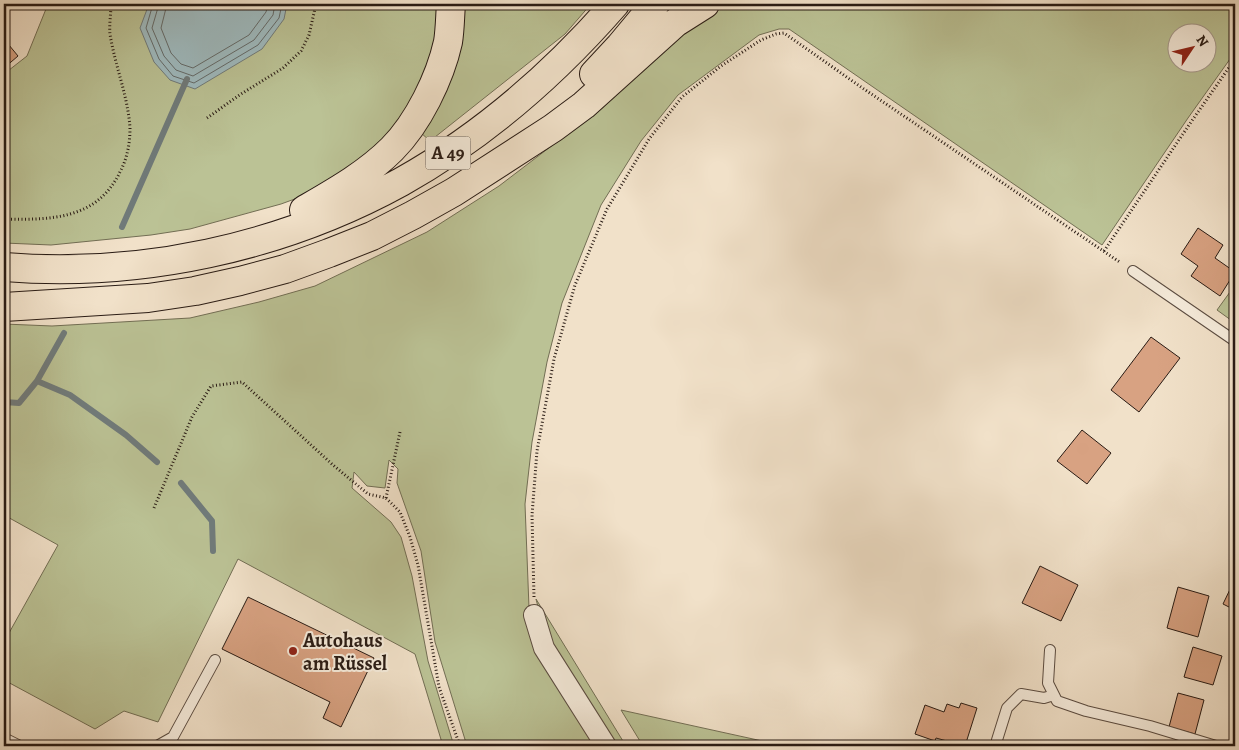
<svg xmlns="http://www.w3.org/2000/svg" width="1239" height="750" font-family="Alegreya,serif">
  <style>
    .green { fill: #bbc295; stroke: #726e54; fill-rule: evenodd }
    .water { fill: #9fbbc0; stroke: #707b7b }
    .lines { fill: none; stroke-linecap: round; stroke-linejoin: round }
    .shore { stroke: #646b6a; stroke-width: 1 }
    .stream { stroke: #707b7b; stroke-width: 6 }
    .building { fill: #d8a282; stroke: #291b14 }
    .service-casing { stroke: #5b4c41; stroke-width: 12 }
    .minor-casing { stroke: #5b4c41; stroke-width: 22 }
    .motorway-casing { stroke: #291b14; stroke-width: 30 }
    .path { stroke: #291b14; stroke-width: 3; stroke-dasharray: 1 2.5; stroke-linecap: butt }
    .service { stroke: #f6ecdc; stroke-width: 10 }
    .minor { stroke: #f6ecdc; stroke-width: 20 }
    .motorway { stroke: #f1e1c9; stroke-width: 28 }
    .poi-dot { fill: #8f2418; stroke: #f6ecdc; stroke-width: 2 }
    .labels { text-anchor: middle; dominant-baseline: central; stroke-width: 4; stroke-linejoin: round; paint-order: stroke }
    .shield { fill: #f6ecdc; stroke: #665a50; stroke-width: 1 }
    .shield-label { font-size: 19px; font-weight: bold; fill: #291b14 }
    .poi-label { font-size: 20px; font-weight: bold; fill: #291b14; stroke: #f6ecdc; text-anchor: start }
  </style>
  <rect width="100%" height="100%" fill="#f1e1c9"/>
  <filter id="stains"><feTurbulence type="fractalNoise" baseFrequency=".004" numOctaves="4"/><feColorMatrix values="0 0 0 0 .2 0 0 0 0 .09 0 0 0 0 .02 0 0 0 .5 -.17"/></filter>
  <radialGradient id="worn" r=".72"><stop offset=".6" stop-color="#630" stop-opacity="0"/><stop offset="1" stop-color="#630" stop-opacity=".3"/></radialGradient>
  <path class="green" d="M48,4H442L433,54L414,102L384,142L314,192L281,204L190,229L151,235L51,245L4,243V74L27,56Z
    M462,4H591L565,34L430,141L420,132Z
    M722,4H1235V52L1188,118L1102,245L789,29H779L759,35L678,95L641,141L601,205L562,303L547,362L532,442L525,504L529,608L601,746H467L435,642L421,551L397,483L398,469L389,460L385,488L367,486L354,472L352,488L391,522L401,537L412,576L428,661L454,746H443L415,654L238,559L158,722L124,711L95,729L4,680V642L58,545L4,515V324L52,326L190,318L259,302L315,286L427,232L499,186L554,144L553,140L713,7ZM1176,32H1206V62H1176Z
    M1235,285V323L1217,310Z
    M536,599L626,746H613L545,634Z
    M621,710L785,746H643Z"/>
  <path class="water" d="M149,4H287L284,19L262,49L195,89L170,80L154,62L140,28Z"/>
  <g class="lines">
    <path class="shore" d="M153,4L146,28L159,59L173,76L194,83L258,45L279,18L282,4
      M159,4L152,28L164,56L176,70L193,76L254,40L273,15L275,4
      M167,4L161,28L171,53L181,64L193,68L249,35L266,12L268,4"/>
    <path class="stream" d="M122,227L187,79
      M37,381L70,395L126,435L157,462
      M4,402L19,403L37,381L64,333
      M181,483L212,521L213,551"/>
  </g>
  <path class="building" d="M4,39L18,56L4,68Z
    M1198,228L1223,245L1215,258L1235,272L1220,296L1191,276L1198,266L1181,254Z
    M1151,337L1180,358L1139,412L1111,390Z
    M1082,430L1111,453L1087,484L1057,461Z
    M1040,566L1078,585L1061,621L1022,603Z
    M1234,581H1235V610L1223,604Z
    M1178,587L1209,596L1198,637L1167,628Z
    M248,597L374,658L341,727L323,718L330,702L222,649Z
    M1193,647L1222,656L1213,685L1184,677Z
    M1178,693L1204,700L1195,734L1169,727Z
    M961,703L977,708L965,746L936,738L935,741L915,734L925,705L944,712L947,704L959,708Z
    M975,741L989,746H973Z"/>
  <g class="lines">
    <defs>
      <path id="service" d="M1133,271L1235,341
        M1050,650L1048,683L1057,701L1086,711L1150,726L1216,746
        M4,738L20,746
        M997,740L1007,708L1021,694L1044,698L1054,695
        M157,746L173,737L215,660"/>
      <path id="minor" d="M534,615L544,648L606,746"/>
      <path id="motorway" d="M594,74L620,46L655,4
        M304,210C335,192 367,174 392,149C418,123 440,78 448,42C450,30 450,16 451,4
        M4,267C140,278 281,248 401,182C483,136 554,74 615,4
        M4,307L148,298L195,291L240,281L285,269L329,253L372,236L413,215L454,192L553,128L584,105L675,23L705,4"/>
    </defs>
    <use href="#service" class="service-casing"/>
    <use href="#minor" class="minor-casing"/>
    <use href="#motorway" class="motorway-casing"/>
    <path class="path" d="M207,118L241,94L283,68L301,51L309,35L316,4
      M4,219C50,220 97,220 120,172C127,159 130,144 130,128C128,96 115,66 110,34C109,25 111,14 111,4
      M1104,251L1189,125L1235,59
      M386,498L400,432
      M154,508L192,417L211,386L242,382L333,465L368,494L386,498L400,512L410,537L418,565L439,687L460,746
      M534,597L532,515L537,451L554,359L575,285L607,209L649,139L682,97L721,66L761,40L776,34L784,33L861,87L1121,263"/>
    <use href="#service" class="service"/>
    <use href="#minor" class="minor"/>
    <use href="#motorway" class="motorway"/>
  </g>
  <circle class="poi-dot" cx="293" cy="651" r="5"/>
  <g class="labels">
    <rect class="shield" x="425.5" y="136.5" width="45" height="33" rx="4"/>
    <g class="shield-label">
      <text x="448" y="153">A 49</text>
    </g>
    <g class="poi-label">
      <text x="303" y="640">Autohaus<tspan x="303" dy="23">am Rüssel</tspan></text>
    </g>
  </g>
  <rect width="1239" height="750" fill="none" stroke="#f1e1c9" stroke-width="20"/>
  <rect x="5" y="5" width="1229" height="740" fill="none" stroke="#291b14" stroke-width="2.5"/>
  <rect x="10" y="10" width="1219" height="730" fill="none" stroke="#291b14"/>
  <g transform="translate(1192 48) rotate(55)"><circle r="24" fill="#f6ecdc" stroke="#a4988c"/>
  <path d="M0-4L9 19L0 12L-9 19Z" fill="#8f2418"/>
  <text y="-8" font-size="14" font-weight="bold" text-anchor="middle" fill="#291b14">N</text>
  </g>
  <rect width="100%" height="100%" filter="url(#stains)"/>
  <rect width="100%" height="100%" fill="url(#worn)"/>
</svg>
